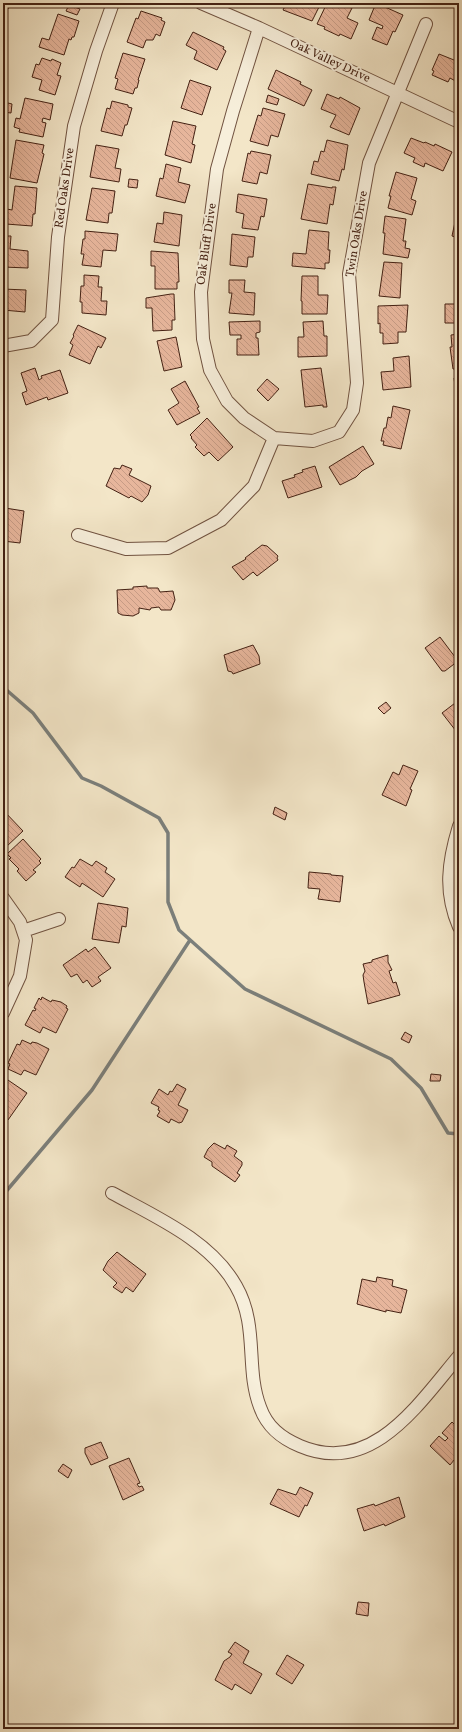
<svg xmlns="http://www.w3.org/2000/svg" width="462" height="1732" font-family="Vollkorn,serif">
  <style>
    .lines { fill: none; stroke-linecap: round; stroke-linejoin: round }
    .stream { stroke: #7b7f7b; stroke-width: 3.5 }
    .building { fill: url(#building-back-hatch); stroke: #442113 }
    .minor-casing { stroke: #705240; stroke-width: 14 }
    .minor { stroke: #f7efdb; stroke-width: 12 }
    .labels { text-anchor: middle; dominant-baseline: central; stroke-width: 4; stroke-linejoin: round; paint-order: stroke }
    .street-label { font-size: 12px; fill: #442113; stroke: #f7efdb }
  </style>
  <defs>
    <pattern id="building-back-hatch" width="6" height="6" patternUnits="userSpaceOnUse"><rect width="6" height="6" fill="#e7b69c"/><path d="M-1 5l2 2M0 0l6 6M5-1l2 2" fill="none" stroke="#c79c86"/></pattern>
  </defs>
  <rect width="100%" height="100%" fill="#f3e6c8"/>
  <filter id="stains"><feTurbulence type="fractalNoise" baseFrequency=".005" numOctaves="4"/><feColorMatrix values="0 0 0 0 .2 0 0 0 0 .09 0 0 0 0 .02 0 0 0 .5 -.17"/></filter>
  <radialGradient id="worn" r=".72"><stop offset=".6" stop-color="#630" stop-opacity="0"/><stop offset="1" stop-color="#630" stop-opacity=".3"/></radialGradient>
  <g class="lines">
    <path class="stream" d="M3,687L33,713L82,778L101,786L159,818L168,833V902L179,930L245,989L391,1059L421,1088L448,1133L459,1134
      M3,1195L92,1090L190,940"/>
  </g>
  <path class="building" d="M3,3H10L8,9H5L3,16Z
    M278,3H310L319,7L312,21L283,10L284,8L277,5Z
    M327,3H346L353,6L347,18L358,23L351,39L340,34L339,36L324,29L325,27L317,24Z
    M376,3L403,15L395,32L393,31L387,45L372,39L377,27L382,29L383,26L369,20Z
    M69,5L80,9L77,15L66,11Z
    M141,11L162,18L161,20L165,22L160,36L156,34L153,40H146L143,48L127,42L136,18L138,19Z
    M58,14L79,21L74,37H72L71,40L69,39L64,55L39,47L42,38L49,40Z
    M193,32L224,47L223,49L226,51L217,70L194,59L197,51L186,45Z
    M123,53L145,59L138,80H139L137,88H135L133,94L115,89L118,79L115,78Z
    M439,54L459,62V83L450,78L448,82L432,75L434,71L432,70Z
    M42,58L51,61L52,59L61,63L57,75L61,76L55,95L39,90L42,80L32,77L36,64L39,65Z
    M276,70L301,82L300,84L312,90L304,106L268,89Z
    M190,80L211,87L202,115L181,108Z
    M327,94L339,99L340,97L360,108L349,135L330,127L336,115L321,109Z
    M268,95L279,99L277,105L266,102Z
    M25,98L53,104L50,120L43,118L42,122L46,123L43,137L19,132L20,129L14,127L16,118L20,119Z
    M112,101L128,105V107L132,108L127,125H125L122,136L101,131L107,108L110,109Z
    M4,102L12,104L11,113L3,112Z
    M263,108L285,114L278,137L271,135L268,146L250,141L258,115L261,116Z
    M173,121L196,126L192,144L195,145L191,163L165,155Z
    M411,138L424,143L425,142L434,146L435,144L452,152L443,171L425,163L424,167L413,162L415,158L404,153Z
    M16,140L44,145L42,153L44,154L37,183L10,178Z
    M327,140L348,145L344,170L342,169L339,181L311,174L314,161L318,162L321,151L324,152Z
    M96,145L119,149L115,168L121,169L119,182L90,177Z
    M251,151L271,155L267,174L260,172L257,184L242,181L248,153L250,154Z
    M166,164L181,168L178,182L190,185L185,203L156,196L160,178L163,179Z
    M459,166V178L455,176Z
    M396,172L417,178L411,199L416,201L412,215L388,208L391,196H389Z
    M129,179L138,180L137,188L128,187Z
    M308,184L332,188V187H336L333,205L330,204L327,224L301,219Z
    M15,186L37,188L35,214H33L32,226L6,224L7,209L12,210Z
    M92,188L115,191L112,213H109L108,223L86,220Z
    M238,194L267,199L264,217L261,216L258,230L242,228L244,214L236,212Z
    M164,212L182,215L179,246L154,242L157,223L163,224Z
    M385,216L406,219L403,241H406L405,248L410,249L408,258L383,254L385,233H383Z
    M459,218V238L452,236L455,222L458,223Z
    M309,230L329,232L328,250H330L329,263H325V269L292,266L293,253L306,254Z
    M85,231L118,234L116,251L103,250L101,267L82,265L84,254H81L83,239H85Z
    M232,234L255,237L253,257H248L247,267L230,265Z
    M3,236H11L10,249L28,251V268L3,267Z
    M458,245H459V280H455Z
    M151,251L178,253L179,282H177V289H155V266H151Z
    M384,262L402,263L400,298L379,296Z
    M84,275L99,276L98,287H102L101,301H107L106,315L82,313V302H80L81,286H84Z
    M302,276H318V295H328L327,314H302V301H301Z
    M229,280H245L244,292L255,293L254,315L229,313L232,293H229Z
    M3,289L26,290L25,312L3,310Z
    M456,290H459V323H445V304H458V302H456Z
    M171,294H174L175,320H172V330L153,331L152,308H146V298Z
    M408,305L406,332H398V343L383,344V333H380V323L378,324V306Z
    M260,321V332L256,333V338H258L259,355H237V339H241V335H230L229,322Z
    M323,321L324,336H327V356L298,357V337H304L303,322Z
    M78,325L106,338L101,348L98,346L90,364L69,355L73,345L70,343L74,336L73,335Z
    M459,334V369H453L450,347H452L451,335Z
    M176,337L182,367L164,371L157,341Z
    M409,356L411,387L383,390L381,372L394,371L393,358Z
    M35,368L39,380L42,378L41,376L60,370L68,393L48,400L47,397L26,405L22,393L27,391L21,373Z
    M321,368L327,407H323V405L305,407L301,370Z
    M3,374L7,375L3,403Z
    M459,377V409H458L454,378Z
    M267,379L279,389L268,401L257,390Z
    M185,381L199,407L197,408L200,413L177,425L168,410L179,403L171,389Z
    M393,406L410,410L401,449L383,445L384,441H381L384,428H386L388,417L391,418Z
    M207,418L233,447L218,461L209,452L204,456L195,447L197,445L191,438L192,437L190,435Z
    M363,446L374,464L362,471L356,477L340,485L329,467Z
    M122,465L132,469L129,475L151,486L148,495L142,502L131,496L129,498L106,486L114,468L120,469Z
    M315,466L322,487L288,498L282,481L295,477L294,475L303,472L302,470Z
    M5,508L24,511L20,543L3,541V513Z
    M262,545L267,546L278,556L277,558L278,560L257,576L253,572L243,580L232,567L246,559L245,558Z
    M147,586V588H158L160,592L173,591L175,600L171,610H161L159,607L151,608L150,610L139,608V613L133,616L122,615L118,613L117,590L133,589V587Z
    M440,637L458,661L445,671H442L425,648Z
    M253,645L259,656L260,664L233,674L232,672L228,671L224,655Z
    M459,700V729L456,731L442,713Z
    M386,702L391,708L384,714L378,708Z
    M403,765L418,771L410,789L412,790L406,806L382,795L393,772L399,775Z
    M275,807L287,813L285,820L273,814Z
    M3,810L23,831L6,847L3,843Z
    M23,839L41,859L39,861L41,863L33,870L36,872L26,881L17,871L19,869L9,859L11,858L7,854Z
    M80,859L92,866L96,861L107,868L105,872L115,879L103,897L82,883L80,887L65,877L72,867L74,868Z
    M309,872L331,874V875L343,876L340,902L318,899L320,889L308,888Z
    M98,903L128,908L126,927L122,926L119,943L92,939Z
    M95,947L111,968L98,977L101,981L92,987L87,980L83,983L77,974L71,977L63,965L86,949L88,952Z
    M388,955V962L392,970L389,971L393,983L396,982L400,995L368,1004L364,982L363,975L365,971L363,964L372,962V960Z
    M42,997L51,1002L52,1000L61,1002L67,1006L66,1008L68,1009L56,1033L43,1027L40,1033L25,1025L33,1010L35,1011L36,1009L34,1008L39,998L41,1000Z
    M405,1032L412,1036L409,1043L401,1039Z
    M22,1040L31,1044L32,1042L37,1043L49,1049L36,1075L24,1070L21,1075L8,1069L10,1064L8,1063L17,1044L20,1045Z
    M431,1074L441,1075L440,1081H430Z
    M5,1078L27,1093L8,1120L3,1116V1080Z
    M177,1084L186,1089L178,1105L188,1110L182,1122L179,1123L171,1119L169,1123L157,1116L160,1111L158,1110L159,1107L151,1103L159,1089L168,1095L170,1091L172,1092Z
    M214,1143L225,1149L227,1145L237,1151L234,1156L242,1162V1165L237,1173L240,1175L235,1182L212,1166V1162L204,1157L208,1149Z
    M117,1252L146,1274L133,1292L126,1287L122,1293L113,1287L117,1283L103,1270L108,1261Z
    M377,1277L393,1280L392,1286L407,1290L401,1313L386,1310V1312L357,1304L362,1279L376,1282Z
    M452,1422L459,1429V1454L450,1465L430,1446L439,1436L445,1441L448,1438L442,1433Z
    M101,1442L108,1458L91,1465L85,1453V1448Z
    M129,1458L140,1483L137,1484L139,1487L142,1486L144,1490L123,1500L109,1466Z
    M63,1464L72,1470L68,1478L58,1471Z
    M300,1487L313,1493L307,1506L305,1505L299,1517L270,1504L278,1489L296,1495Z
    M399,1497L405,1517L385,1526L384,1524L364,1531L357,1509L374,1504L375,1506Z
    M358,1602L369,1603L368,1616L356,1614Z
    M235,1642L249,1651L243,1663L262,1674L251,1694L235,1684L232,1690L215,1680L224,1661L230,1657L232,1654L228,1652Z
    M287,1655L304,1665L292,1684L276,1674Z"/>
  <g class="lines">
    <defs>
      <path id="minor" d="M201,3L259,28L459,122
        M259,28L233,111L217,169L201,292L203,339L210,370L227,401L244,418L274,438
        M3,346L31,341L52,320L58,237L74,126L96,51L113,3
        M274,438L313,441L339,432L353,410L357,383L349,274L369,163L426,24
        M78,535L126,549L168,548L221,520L254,486L274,438
        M459,826C448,862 444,892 459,927
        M3,898L20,922L26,940L20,976L3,1013
        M23,931L59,919
        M112,1193C156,1217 211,1241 236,1286C259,1326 245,1368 260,1407C267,1427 281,1438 300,1446C372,1477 419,1403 459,1356"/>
    </defs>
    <use href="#minor" class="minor-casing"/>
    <use href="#minor" class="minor"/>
  </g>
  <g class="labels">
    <g class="street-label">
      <text transform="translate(330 61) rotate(25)">Oak Valley Drive</text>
      <text transform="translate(65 188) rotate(-82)">Red Oaks Drive</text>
      <text transform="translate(357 234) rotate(-81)">Twin Oaks Drive</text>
      <text transform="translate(207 244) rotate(-82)">Oak Bluff Drive</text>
    </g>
  </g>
  <rect width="462" height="1732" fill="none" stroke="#f3e6c8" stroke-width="16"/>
  <rect x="4" y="4" width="454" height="1724" fill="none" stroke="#442113" stroke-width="2"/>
  <rect x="8" y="8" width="446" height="1716" fill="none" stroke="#442113"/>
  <rect width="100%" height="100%" filter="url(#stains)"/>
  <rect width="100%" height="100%" fill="url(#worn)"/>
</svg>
